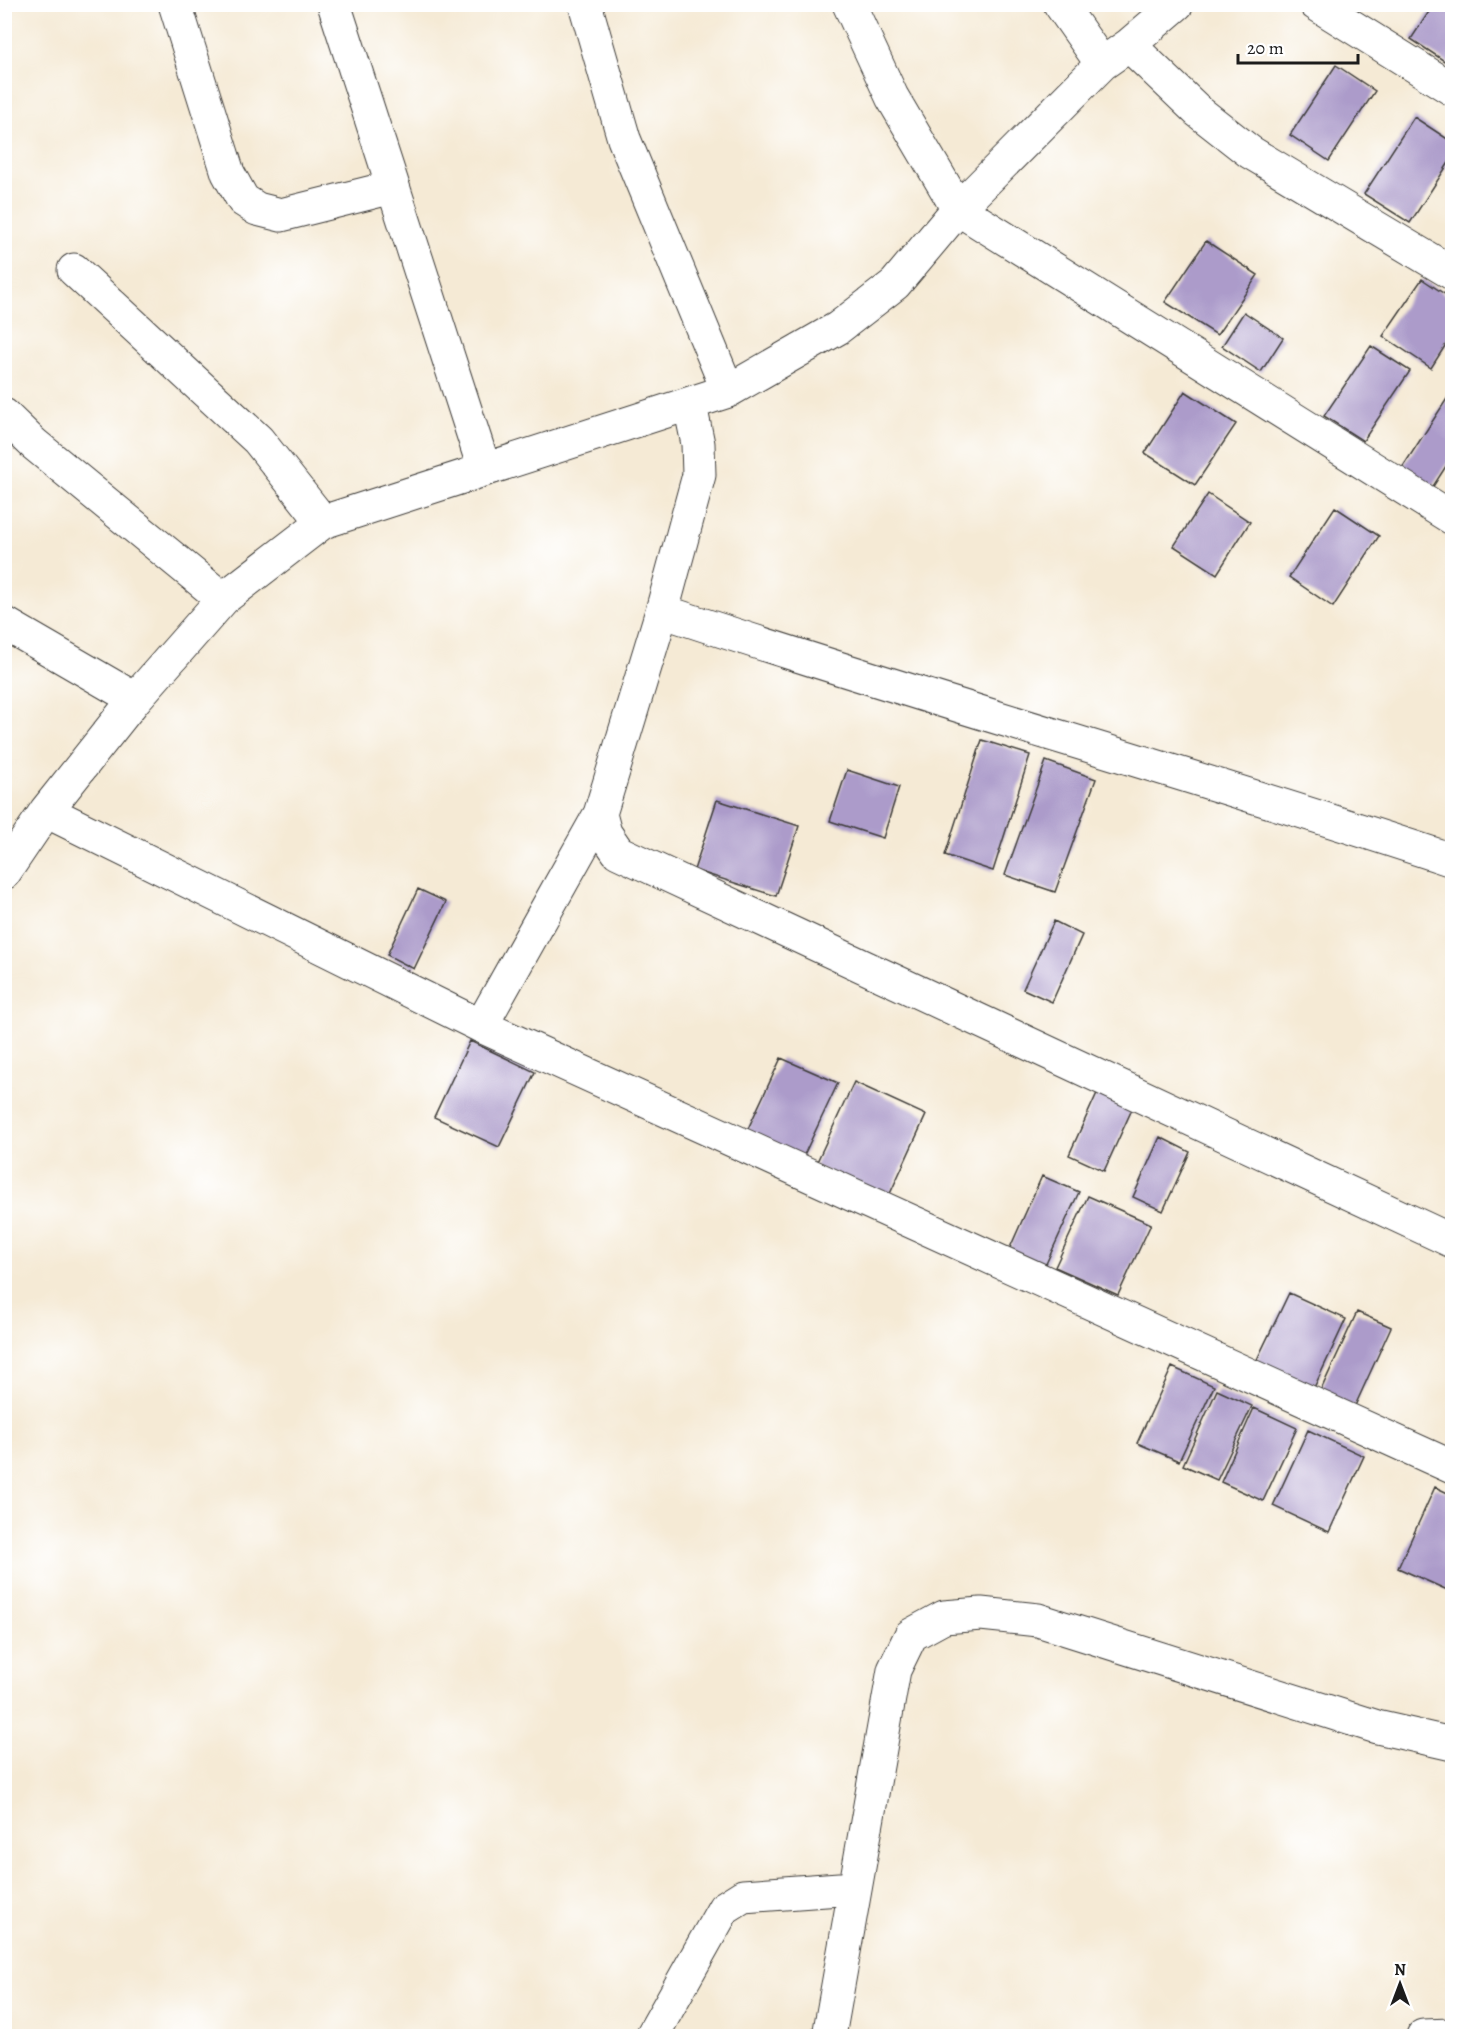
<svg xmlns="http://www.w3.org/2000/svg" width="1457" height="2041" font-family="Alegreya,serif">
  <style>
    .building { fill: #ac9bca }
    .lines { fill: none; stroke-linecap: round; stroke-linejoin: round }
    .minor-casing { stroke: #3d3b38; stroke-width: 35 }
    .minor { stroke: #fff; stroke-width: 33 }
  </style>
  <rect width="100%" height="100%" fill="#fff"/>
  <filter id="ink" filterUnits="userSpaceOnUse"><feTurbulence type="fractalNoise" baseFrequency=".0167" numOctaves="2"/><feDisplacementMap in="SourceGraphic" scale="12" xChannelSelector="R" yChannelSelector="G"/><feConvolveMatrix kernelMatrix="1 2 1 2 8 2 1 2 1" color-interpolation-filters="sRGB"/></filter>
  <filter id="wash" filterUnits="userSpaceOnUse"><feTurbulence type="fractalNoise" baseFrequency=".008" numOctaves="4" result="noise"/><feDisplacementMap in="SourceGraphic" scale="24" xChannelSelector="R" yChannelSelector="G"/><feGaussianBlur stdDeviation="1.35" result="paint"/><feColorMatrix in="noise" values="0 0 0 0 0 0 0 0 0 0 0 0 0 0 0 0 0 1.4 0 .05"/><feComposite in="paint" operator="in"/></filter>
  <g filter="url(#wash)">
    <rect width="100%" height="100%" fill="#f5ead5"/>
    <g id="blocks">
      <path class="building" d="M1434,4H1452V66L1411,39Z
        M1336,65L1375,91L1329,161L1290,135Z
        M1414,117L1452,142V158L1410,223L1364,194Z
        M1206,241L1258,275L1217,335L1165,302Z
        M1422,279L1452,299V335L1431,368L1383,336Z
        M1244,312L1283,338L1261,372L1222,346Z
        M1371,346L1410,371L1363,441L1324,416Z
        M1185,391L1236,424L1195,485L1145,453Z
        M1452,391V457L1432,488L1402,468Z
        M1208,494L1250,522L1217,574L1174,546Z
        M1335,507L1379,536L1333,607L1289,577Z
        M982,740L1030,755L993,871L945,855Z
        M1046,761L1096,779L1055,892L1005,875Z
        M847,770L899,787L883,838L830,821Z
        M717,800L799,826L776,896L694,870Z
        M418,889L446,902L414,969L387,955Z
        M1054,921L1082,935L1052,1002L1023,989Z
        M470,1041L535,1072L499,1147L434,1117Z
        M781,1058L838,1083L803,1157L747,1131Z
        M854,1082L926,1115L888,1198L815,1166Z
        M1098,1091L1133,1107L1104,1171L1069,1155Z
        M1160,1137L1190,1152L1163,1211L1133,1197Z
        M1042,1176L1079,1192L1045,1266L1009,1250Z
        M1088,1196L1151,1224L1118,1295L1055,1267Z
        M1289,1293L1346,1319L1312,1392L1254,1366Z
        M1357,1312L1391,1327L1354,1408L1320,1392Z
        M1172,1367L1214,1386L1179,1461L1137,1443Z
        M1217,1390L1252,1406L1217,1480L1183,1465Z
        M1254,1408L1297,1428L1263,1501L1221,1482Z
        M1308,1430L1364,1456L1329,1532L1273,1506Z
        M1435,1487L1452,1495V1592L1398,1568Z"/>
    </g>
  </g>
  <g filter="url(#ink)">
    <use href="#blocks" fill-opacity="0" stroke="#3d3b38" stroke-width="1.5"/>
    <g class="lines">
      <defs>
        <path id="minor" d="M175,4L228,173L243,200L257,209L281,215L393,187
          M334,4L484,468
          M585,4L624,139L728,391
          M849,4L892,97L958,209L1452,518
          M1060,4L1102,64
          M1316,4L1452,89
          M1129,45L1199,112L1250,152L1452,273
          M74,270L258,440L323,522
          M690,405L698,444L699,475L662,611L600,814L605,833L618,852L1452,1241
          M4,415L34,444L223,599
          M662,611C924,699 1190,773 1452,860
          M4,623L135,699
          M46,811L481,1026L1452,1467
          M4,873L46,811L135,699L223,599L323,522L728,391L838,328L895,284L958,209L1102,64L1129,45L1177,4
          M481,1026L600,814
          M652,2036L724,1908L743,1896L853,1888
          M829,2036L894,1670L911,1635L944,1617L981,1614L1038,1620L1377,1727L1452,1744
          M1423,2036L1452,2035"/>
      </defs>
      <use href="#minor" class="minor-casing"/>
      <use href="#minor" class="minor"/>
    </g>
  </g>
  <rect width="1457" height="2041" fill="none" stroke="#fff" stroke-width="24"/>
  <g transform="translate(1400 1984)" stroke="#ffffff" stroke-width="4.5" paint-order="stroke">
  <path d="M0-4.5L10 22L0 15L-10 22Z" fill="#1c1c1c"/>
  <text y="-9" font-size="16" font-weight="bold" text-anchor="middle" fill="#1c1c1c">N</text>
  </g>
  <path d="M1238 54v9h120v-9" fill="none" stroke="#1c1c1c" stroke-width="3"/>
  <text x="1247" y="54" font-size="18" fill="#1c1c1c" stroke="#ffffff" stroke-width="4.5" paint-order="stroke">20 m</text>
</svg>
